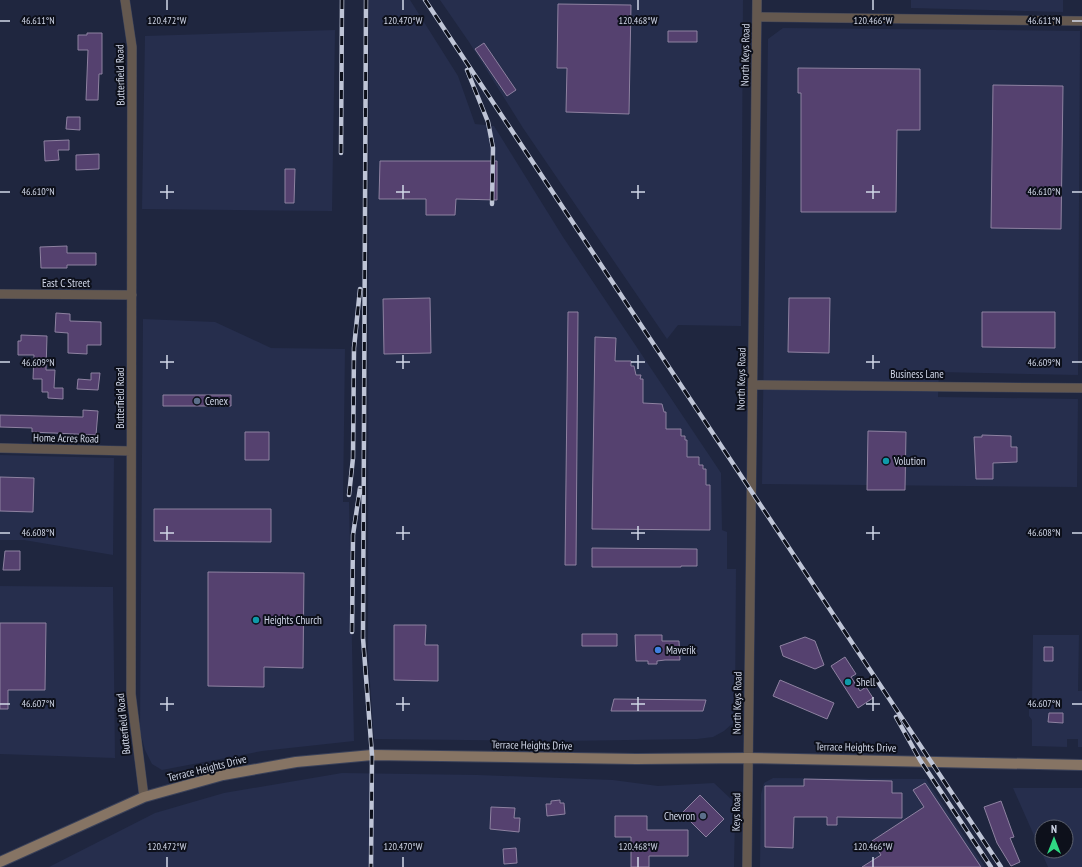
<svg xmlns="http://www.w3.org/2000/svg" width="1082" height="867" font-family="'PT Sans Narrow',sans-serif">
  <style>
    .built { fill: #262e4d; fill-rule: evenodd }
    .building { fill: #55416f; stroke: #8e82a1 }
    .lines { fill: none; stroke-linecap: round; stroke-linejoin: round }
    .minor-casing { stroke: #3b425a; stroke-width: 10 }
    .secondary-casing { stroke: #3b425a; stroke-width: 12 }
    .minor { stroke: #64584f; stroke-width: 9 }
    .secondary { stroke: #867464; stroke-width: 10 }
    .rail-casing { stroke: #bec4d6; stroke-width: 4.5 }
    .rail { stroke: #0d101b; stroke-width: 3; stroke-dasharray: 9; stroke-linecap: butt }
    .ticks { fill: none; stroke: #d1d7e8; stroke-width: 1.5 }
    .service-dot { fill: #5c6f8a; stroke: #0d101b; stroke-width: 1.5 }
    .culture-dot { fill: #0f9aa8; stroke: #0d101b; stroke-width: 1.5 }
    .shop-dot { fill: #3f7fe0; stroke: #0d101b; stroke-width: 1.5 }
    .labels { text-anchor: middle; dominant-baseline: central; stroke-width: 4; stroke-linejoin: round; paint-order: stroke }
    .street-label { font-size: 11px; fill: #d1d7e8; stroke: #0d101b }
    .poi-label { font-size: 11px; fill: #d1d7e8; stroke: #0d101b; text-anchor: start }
    .ticks-label { font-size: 10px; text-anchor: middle; fill: #d1d7e8; stroke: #0d101b; stroke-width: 4; stroke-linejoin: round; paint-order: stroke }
  </style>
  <rect width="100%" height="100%" fill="#1f263f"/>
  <path class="built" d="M369,0H410L458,76L475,124L494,126L563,237L721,473L722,530L727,532V569H736L735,716L733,723L724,731L713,737L697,739L561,741L374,739L368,654Z
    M440,0H743L741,326L678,325L667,339L523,128L469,42Z
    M911,0H1063V12L911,8Z
    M783,28L1080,31L1078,375L939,372L938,397L1078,399L1077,487L762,484L768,39Z
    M335,30L332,211L142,209L145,36Z
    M143,319L215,322L271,348L345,349L343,502H349L354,741L262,751L162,770L152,764L145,750L140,731Z
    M0,455L114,458L113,555L24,540H0Z
    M0,586L113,587L115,758L0,754Z
    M1033,635H1079L1078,691H1082V747H1078V739H1067V747L1032,746V720L1029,716V709L1032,705Z
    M342,773L478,775L613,780L658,786L714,783L732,800L735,816L734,867H49L155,813L224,793Z
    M773,778L926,779L985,867H760L761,794L764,783Z
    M1013,788H1082V867H1048ZM1042,827H1066V851H1042Z"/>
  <path class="building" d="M558,4L631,5L629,114L566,112L567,68H557Z
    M668,31H697V42H668Z
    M87,33H102V74H99L98,100H86L88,50H78V35H87Z
    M484,43L516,90L507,96L475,49Z
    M798,68L920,69V130H897L896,212H801V93H798Z
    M993,85L1063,86L1061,229L991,228Z
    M67,117H80V130L66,129Z
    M69,140V150H58L59,160L45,161L44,141Z
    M99,154V169L76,170V155Z
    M380,161H497V200L456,199L455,215H426V199H379Z
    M285,169H295L294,203H285Z
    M67,246V253H96V265H67V268H41L40,247Z
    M430,298L431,353L384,354L383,299Z
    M789,298H830L829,353L788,352Z
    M568,312H578L576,565H565Z
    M982,312H1055V348L982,347Z
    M56,313L70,314V321L101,322V345H87V354L68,353V333L55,332Z
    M21,335L47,336L46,370H55L54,388H63V399L48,398V392H42V379H33L34,355H18V341H21Z
    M595,337L616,338L615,361H631V366H634L636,375H641L640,379H643V403L662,404L664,412H666V429H681V436H685V440H687V457H699V465H703V469H706V485H710V530L592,529Z
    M91,373H100L98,390L77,389L78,379L91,380Z
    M163,395H231V406H163Z
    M83,410L98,411L96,435L32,432V428L0,427V415L83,417Z
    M868,431L906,432L905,490H867Z
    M245,432H269V460H245Z
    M982,435L1011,436V447H1017V462L993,463V479H976L974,437H982Z
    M0,477L34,478L33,512L0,511Z
    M154,509H271V542L154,541Z
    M592,548L697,549V566H681V567H592Z
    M5,551H20V570H3Z
    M208,572L304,573L303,668L264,667V687L208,686Z
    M0,623H46L45,690H8V709H0Z
    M394,625H426L425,645H438V681L394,680Z
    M582,634H617V646H582Z
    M635,635H662V641H679L680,660H665L657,661V664H648V661H636Z
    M805,637L815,641L824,665L815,669L783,656L780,646Z
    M1044,647H1053V661H1044Z
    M845,657L856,674L851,677L860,691L866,687L873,698L858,708L831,666Z
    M780,680L834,703L827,719L773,696Z
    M614,699L706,700L703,711H611Z
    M1049,713H1063V723L1048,722Z
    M804,779L892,781V793H902V818L837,817V825H827V817H794L793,848L765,847V786H804Z
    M925,783L981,867H862L881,855L872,841L924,807L913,790Z
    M700,795L724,819L706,837L682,813Z
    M560,800V803H564L565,814L547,816L546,804H551V801Z
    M1001,801L1014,837L1010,838L1020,862L1011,866L997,843L984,807Z
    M491,807L515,808L514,818H520L519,832L490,829Z
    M615,816H647V830H688V856H649V867H631V837H615Z
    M516,848L517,863L504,864L503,849Z"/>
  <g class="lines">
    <defs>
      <path id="minor" d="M125,0L132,47L131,694L144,797
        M757,17L1082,21
        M0,294L132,295
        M753,385L1081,388
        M0,448L131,451
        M747,867L757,0"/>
      <path id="secondary" d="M0,862L144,797L223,775L296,762L372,755L636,759L748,758L1082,765"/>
    </defs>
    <use href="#minor" class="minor-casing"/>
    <use href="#secondary" class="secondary-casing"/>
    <use href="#minor" class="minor"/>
    <use href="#secondary" class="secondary"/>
    <defs>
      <path id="rail" d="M366,0L363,638L372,755L371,867
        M425,0L1001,867
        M467,70L488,122L493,148L492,204
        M341,153L342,0
        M349,495L353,458L354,348L360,289
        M352,632L353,535L360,488
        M896,717L920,760L991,867"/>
    </defs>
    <use href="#rail" class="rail-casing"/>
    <use href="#rail" class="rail"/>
  </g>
  <path class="ticks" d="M167,0V10M403,0V10M638,0V10M873,0V10M0,21H10M1072,21H1082M167,185V199M403,185V199M638,185V199M873,185V199M0,192H10M160,192H174M396,192H410M631,192H645M866,192H880M1072,192H1082M167,355V369M403,355V369M638,355V369M873,355V369M0,362H10M160,362H174M396,362H410M631,362H645M866,362H880M1072,362H1082M167,526V540M403,526V540M638,526V540M873,526V540M0,533H10M160,533H174M396,533H410M631,533H645M866,533H880M1072,533H1082M167,697V711M403,697V711M638,697V711M873,697V711M0,704H10M160,704H174M396,704H410M631,704H645M866,704H880M1072,704H1082M167,857V867M403,857V867M638,857V867M873,857V867"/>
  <g class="service-dot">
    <circle cx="197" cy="401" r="4"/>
    <circle cx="703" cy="816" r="4"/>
  </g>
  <g class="culture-dot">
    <circle cx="886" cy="461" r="4"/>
    <circle cx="256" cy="620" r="4"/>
    <circle cx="848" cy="682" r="4"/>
  </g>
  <circle class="shop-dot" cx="658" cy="650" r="4"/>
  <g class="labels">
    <g class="street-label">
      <text transform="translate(745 55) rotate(-89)">North Keys Road</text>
      <text transform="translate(120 75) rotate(-91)">Butterfield Road</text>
      <text x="66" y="283">East C Street</text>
      <text x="917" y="374">Business Lane</text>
      <text transform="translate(741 379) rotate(-89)">North Keys Road</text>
      <text transform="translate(120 398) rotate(-90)">Butterfield Road</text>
      <text transform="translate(66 438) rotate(1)">Home Acres Road</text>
      <text transform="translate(737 703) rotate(-89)">North Keys Road</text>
      <text transform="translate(123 724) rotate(-96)">Butterfield Road</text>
      <text transform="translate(532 745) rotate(1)">Terrace Heights Drive</text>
      <text transform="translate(856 747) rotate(1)">Terrace Heights Drive</text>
      <text transform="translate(207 768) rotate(-14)">Terrace Heights Drive</text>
      <text transform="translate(736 812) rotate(-89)">Keys Road</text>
    </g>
    <g class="poi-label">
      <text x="205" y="401">Cenex</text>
      <text x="894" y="461">Volution</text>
      <text x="264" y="620">Heights Church</text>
      <text x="666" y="650">Maverik</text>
      <text x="856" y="682">Shell</text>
      <text x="695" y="816" text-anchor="end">Chevron</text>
    </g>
  </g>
  <g class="ticks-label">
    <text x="167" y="24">120.472°W</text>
    <text x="403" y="24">120.470°W</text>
    <text x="638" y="24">120.468°W</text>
    <text x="873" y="24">120.466°W</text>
    <text x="38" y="24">46.611°N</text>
    <text x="1044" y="24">46.611°N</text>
    <text x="38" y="195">46.610°N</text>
    <text x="1044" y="195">46.610°N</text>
    <text x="38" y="366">46.609°N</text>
    <text x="1044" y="366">46.609°N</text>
    <text x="38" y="536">46.608°N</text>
    <text x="1044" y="536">46.608°N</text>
    <text x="38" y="707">46.607°N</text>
    <text x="1044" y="707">46.607°N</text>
    <text x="167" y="850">120.472°W</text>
    <text x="403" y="850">120.470°W</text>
    <text x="638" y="850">120.468°W</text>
    <text x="873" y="850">120.466°W</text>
  </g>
  <g transform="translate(1054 839)"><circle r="19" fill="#0d101b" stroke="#5b606d"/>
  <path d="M0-3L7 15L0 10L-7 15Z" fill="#2fd883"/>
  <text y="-6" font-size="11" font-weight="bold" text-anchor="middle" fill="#d1d7e8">N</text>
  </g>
</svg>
